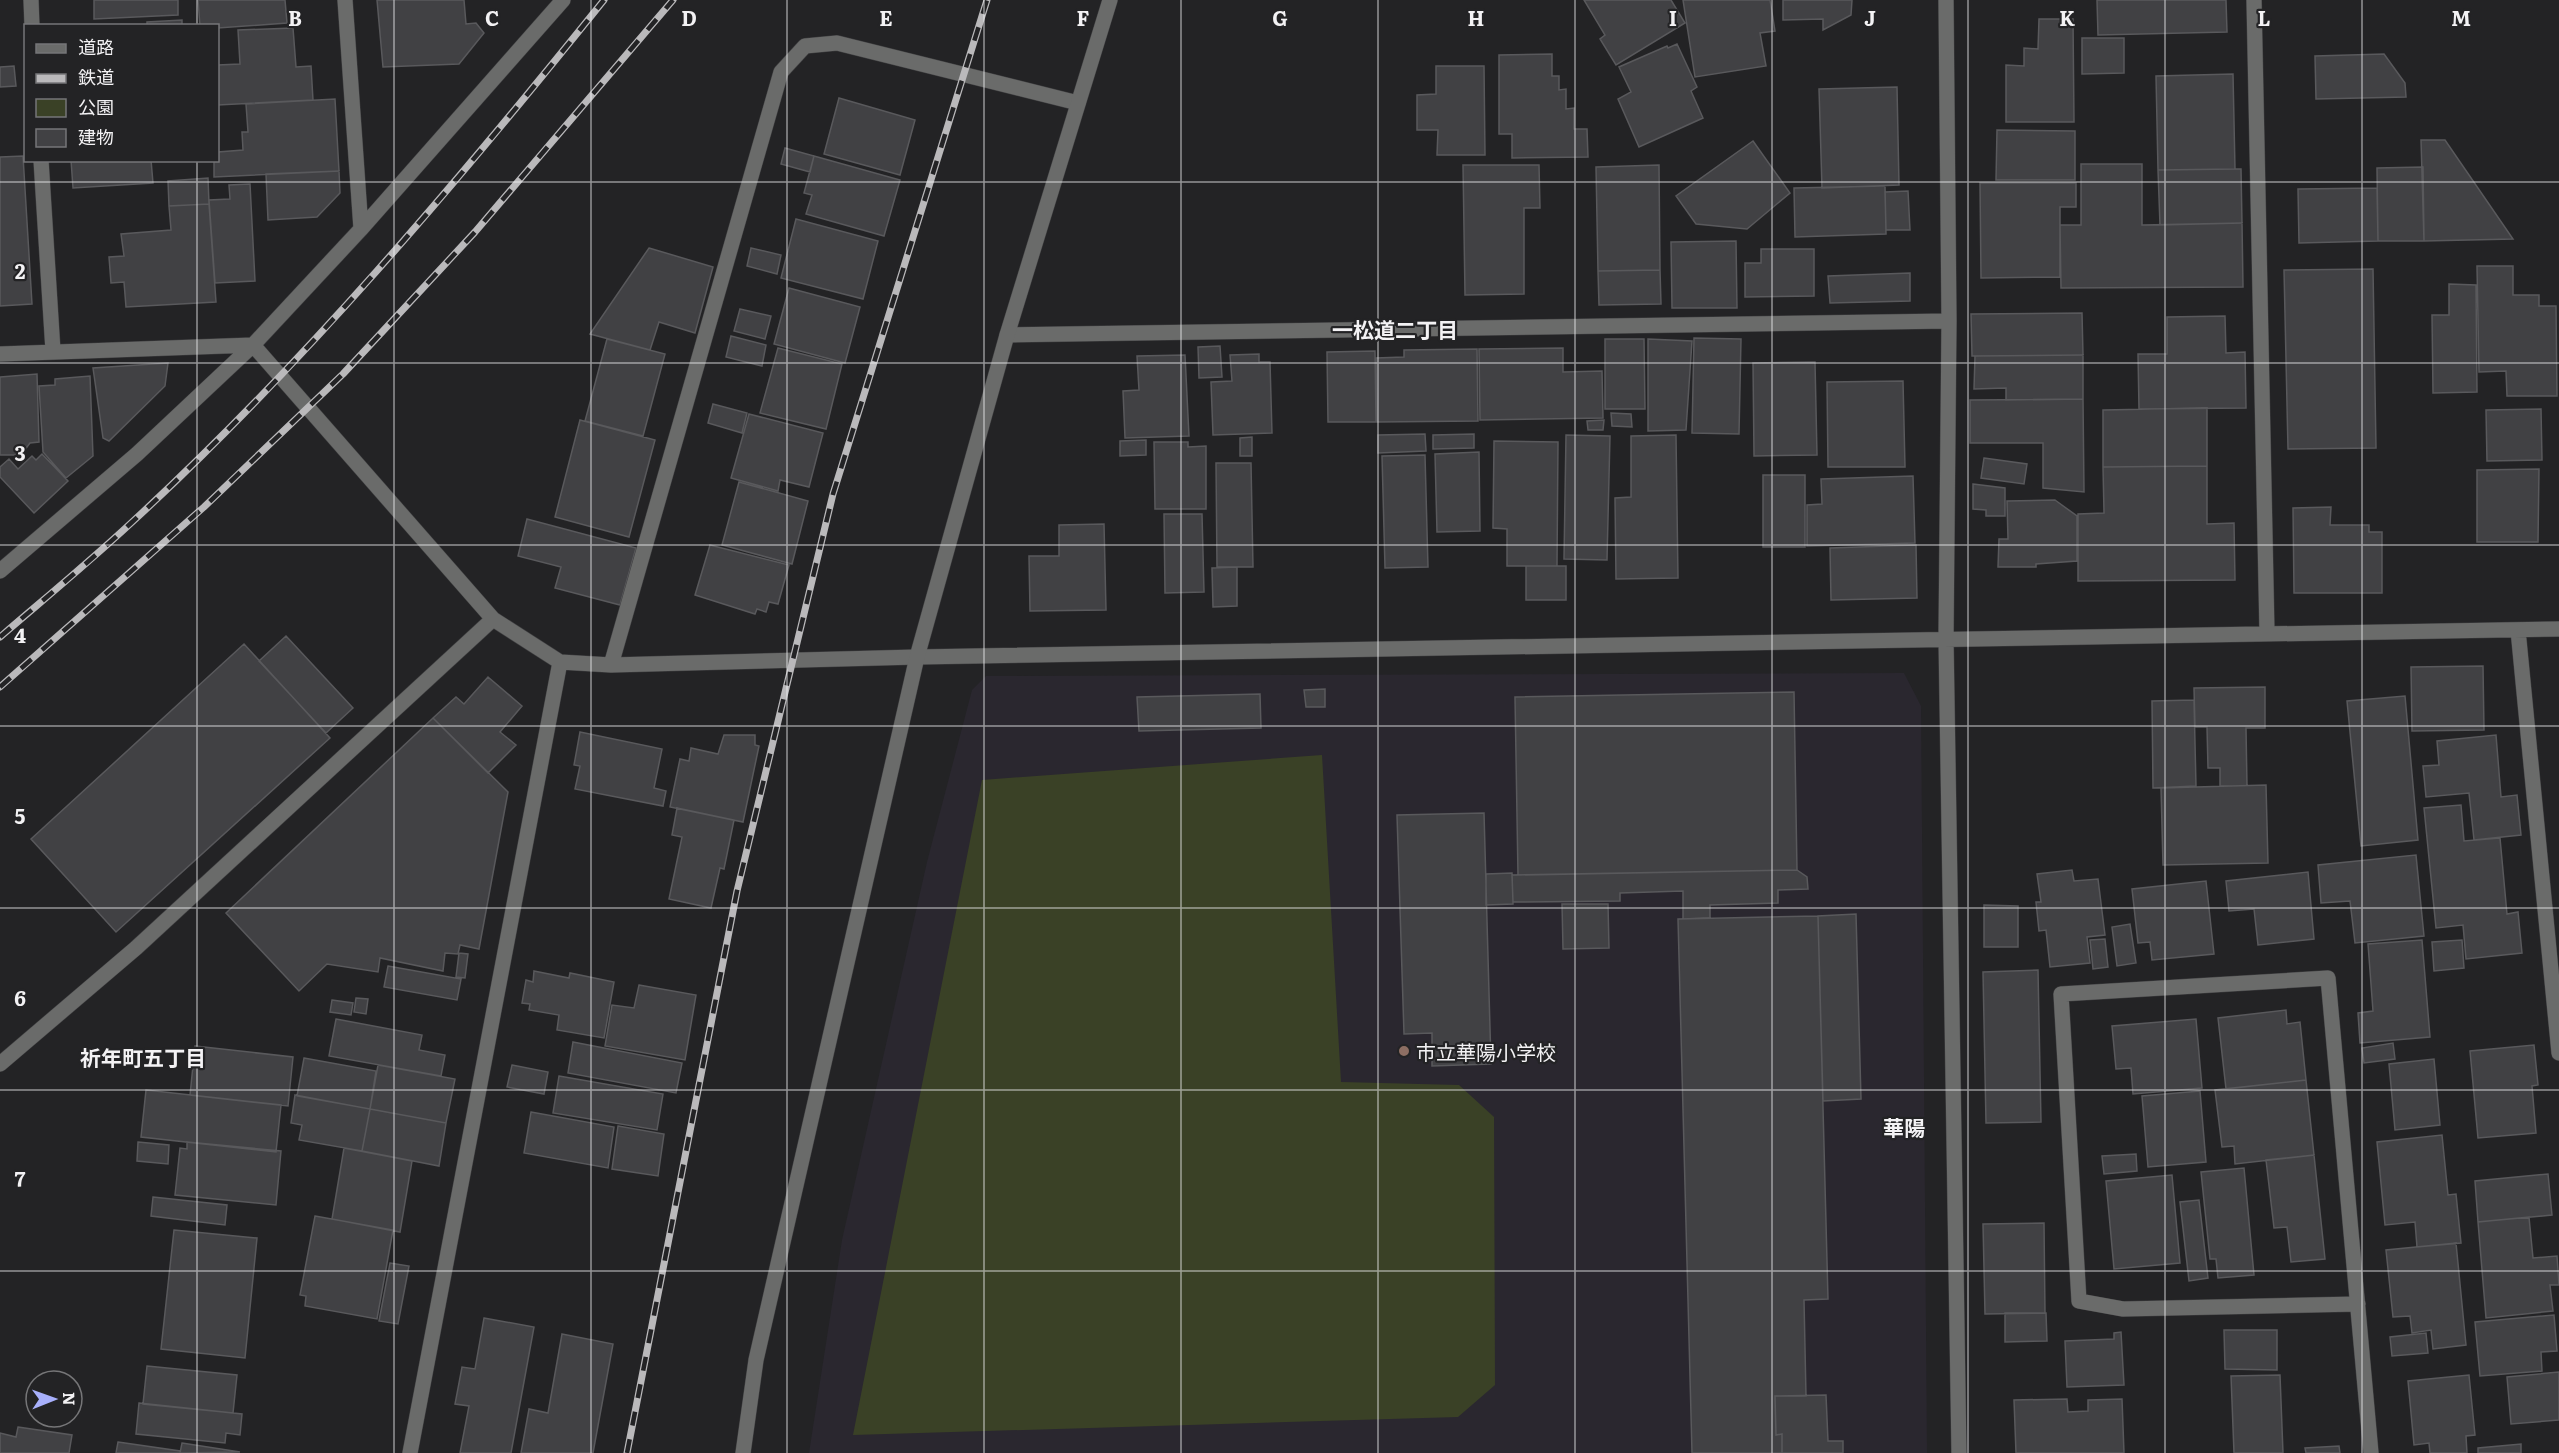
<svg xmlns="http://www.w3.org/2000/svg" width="2559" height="1453" font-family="Literata,'Noto Sans JP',serif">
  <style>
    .built { fill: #2a272f }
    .green { fill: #3a4126 }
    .building { fill: #414144; stroke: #59595c; stroke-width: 1.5 }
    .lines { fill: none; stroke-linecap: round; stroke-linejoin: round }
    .minor-casing { stroke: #404042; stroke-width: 16 }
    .tertiary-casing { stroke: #404042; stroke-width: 16 }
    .minor { stroke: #6a6b6a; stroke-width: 15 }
    .tertiary { stroke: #6a6b6a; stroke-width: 15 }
    .rail-casing { stroke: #bab9bb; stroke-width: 7 }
    .rail { stroke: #232325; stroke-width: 4.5; stroke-dasharray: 14; stroke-linecap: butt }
    .grid { fill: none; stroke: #f3f2f4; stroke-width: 1.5; stroke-opacity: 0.55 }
    .education-dot { fill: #8d6e63; stroke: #232325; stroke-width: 2 }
    .labels { text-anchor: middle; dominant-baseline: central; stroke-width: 4.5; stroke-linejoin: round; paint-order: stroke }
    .poi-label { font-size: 20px; fill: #f3f2f4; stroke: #232325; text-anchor: start }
    .neighbourhood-label { font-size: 21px; font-weight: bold; fill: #f3f2f4; stroke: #232325 }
    .grid-label { font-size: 20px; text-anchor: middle; font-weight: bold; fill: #f3f2f4; stroke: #232325; stroke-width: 4.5; stroke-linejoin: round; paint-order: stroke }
  </style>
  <rect width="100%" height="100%" fill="#232325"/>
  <path class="built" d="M1904,673L1921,706L1927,1453H809L842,1240L927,862L972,690L986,676Z"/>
  <path class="green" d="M1322,755L1341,1082L1459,1085L1494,1117L1495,1385L1458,1417L853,1435L982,780Z"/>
  <path class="building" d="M94,0H178V15L94,19Z
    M198,0H285L287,23L218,28V26H200Z
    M377,0H464L466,24L476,23L484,33L459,64L383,67Z
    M1584,0H1671L1685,23L1616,65L1600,39L1605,35Z
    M1683,0H1770L1775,31L1760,33L1766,66L1695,77Z
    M1783,0H1852L1851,15L1823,30V19L1783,20Z
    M2097,0H2226L2227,32L2098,35Z
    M2039,19H2073L2074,122H2006V65L2024,66V48L2038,49Z
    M182,20V26H147V22Z
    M293,28L296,67L311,66L313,100L218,105V65L240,64L238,30Z
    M2082,38H2124V73L2082,74Z
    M1677,44L1697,87L1691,91L1703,118L1639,147L1618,99L1631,92L1619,67L1667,46L1668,48Z
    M1552,54V76H1559V90L1566,89V109L1574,108V129H1587L1588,157L1512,158V134H1499V55Z
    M2384,54L2405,83L2406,97L2316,99L2315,56Z
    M14,66L16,86L0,87V67Z
    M1436,66H1484L1485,155H1437L1438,130H1417V95L1436,94Z
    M2233,74L2235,169L2158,170L2156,76Z
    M1897,87L1899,185L1822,188L1819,89Z
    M839,98L915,120L900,175L824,154Z
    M335,99L339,171L214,177V160H218V152L243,150L242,132H248L246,104Z
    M1997,130L2075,131V180H1996Z
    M2421,140H2445L2513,239L2424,241Z
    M1753,141L1790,193L1747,229L1696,224L1676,196Z
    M785,148L814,156L810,172L781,164Z
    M23,156L32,304L0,306V157Z
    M814,156L900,180L884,236L806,214L812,195L804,193Z
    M71,160H151L153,183L73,188Z
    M2081,164H2142V225L2242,223L2243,287L2061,288L2060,225H2081Z
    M1463,165H1539L1540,208H1524V294L1465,295Z
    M1659,165L1660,270L1598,271L1596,167Z
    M2423,167L2424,241H2378L2377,168Z
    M2235,169H2241L2242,223L2160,225L2158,170Z
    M339,171L340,193L317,217L268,220L266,174Z
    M208,178L209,204L169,206L168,181Z
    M1980,183H2076V207H2060V277L1981,278Z
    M250,184L255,281L215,283L209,200L230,199L229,185Z
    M1885,186L1886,234L1795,237L1794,188Z
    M2377,188L2378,241L2299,243L2298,189Z
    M1908,191L1910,230H1886L1885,192Z
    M209,204L216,302L126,307L124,282L111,283L109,257L124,256L121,234L171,230L169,206Z
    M796,219L878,241L863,299L781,278Z
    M1736,241L1737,308H1672L1671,242Z
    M649,248L713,267L695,333L659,322L650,350L590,334Z
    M751,248L781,255L777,274L747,266Z
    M1761,249H1814V296L1745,297V263H1761Z
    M2477,266H2513V295H2539V306H2556L2557,396H2507L2506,371L2479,372Z
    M2373,269L2376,448L2288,449L2284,270Z
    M1660,270L1661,304L1599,305L1598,271Z
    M1910,273V301L1830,303L1828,276Z
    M2449,284L2476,285L2477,392L2433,393L2432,315H2449Z
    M789,288L860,307L845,363L774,344Z
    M740,309L771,316L765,339L734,331Z
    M2082,313L2083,355L1972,356L1971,314Z
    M2225,316L2226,353L2245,352L2246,408L2139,409L2138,354H2167V317Z
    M731,336L766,345L762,366L726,357Z
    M1694,338L1741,339L1739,434L1692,433Z
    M607,339L665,354L643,436L585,421Z
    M1605,339H1644L1645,409H1605Z
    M1648,339L1692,341L1686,430L1648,431Z
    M1220,346L1222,377L1199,378L1198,347Z
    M778,348L842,364L826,429L760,413Z
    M1563,348V372L1602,371L1603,418L1480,420L1479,349Z
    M1477,349L1478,421L1377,422L1376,358L1404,357V350Z
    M1375,351L1376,422H1328L1327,352Z
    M1259,354V362H1270L1272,433L1213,435L1211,382L1232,381L1230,355Z
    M1185,355L1189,436L1125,438L1123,391L1139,390L1137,356Z
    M2083,355V399L2006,400V388L1974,389L1975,356Z
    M1815,362L1817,455L1754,456L1753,363Z
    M168,363L165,386L109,441L103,438L93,368Z
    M37,374L39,442L30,443L21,455H0V377Z
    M90,376L93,456L66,478L43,452L39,386L55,385V379Z
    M1903,381L1905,467H1828L1827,382Z
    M2083,399L2084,492L2043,488V443H1970V400Z
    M713,404L747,413L742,433L708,423Z
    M2207,408V466L2103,467V410Z
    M2541,409L2542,460L2487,461L2486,410Z
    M1611,413L1631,414L1632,427L1612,426Z
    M749,414L823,433L809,487L780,480L778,491L731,478Z
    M580,420L655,440L629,537L555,517Z
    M1604,420L1603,430H1588L1587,421Z
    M1425,434L1426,451L1378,453V435Z
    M1474,434V448L1433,449V435Z
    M1566,435L1610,436L1607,560L1564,559Z
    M1676,435L1678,578L1616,579L1615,498L1631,497V436Z
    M1252,437V456H1240V438Z
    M1146,440V455L1120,456V441Z
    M1494,441L1558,442L1557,566H1507V529L1493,528Z
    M1154,442H1188V447L1206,446V509H1155Z
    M1479,452L1480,531L1437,532L1435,454Z
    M42,454L68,481L34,513L0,477V467L9,459L18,469L32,456L36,460Z
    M1425,455L1428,567L1385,568L1382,456Z
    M1984,458L2027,464L2024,484L1981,478Z
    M1216,463H1251L1253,567H1217Z
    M2207,466V524L2234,523L2235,580L2078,581V514L2104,513L2103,467Z
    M2539,469L2538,542H2477V470Z
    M1763,475H1805V547H1763Z
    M1913,476L1915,543L1807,546V505L1822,504L1821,479Z
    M739,482L808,501L792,564L722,545Z
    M1973,484L2005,488V516H1986V510L1973,509Z
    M2055,500L2077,516V561L2036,564V567H1998L1999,539H2008L2007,501Z
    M2331,507L2330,525H2369V532H2382V593H2294L2293,508Z
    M1164,514H1202L1204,592L1165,593Z
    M527,519L636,548L620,605L555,588L561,567L518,556Z
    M1104,524L1106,610L1030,611L1029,556H1059V525Z
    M710,545L789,565L778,604L769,602L766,612L757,609L755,614L695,595Z
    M1916,545L1917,598L1831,600L1830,548Z
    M1526,566H1566V600H1526Z
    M1237,567V606L1213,607L1212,568Z
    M286,636L353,708L326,733L259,661Z
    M244,644L330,738L116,932L31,839Z
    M2483,666L2484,730L2412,731L2411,667Z
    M488,677L522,706L500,732L516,745L488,773L433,718L456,697L464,704Z
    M2265,687V728H2246L2247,786H2220V768H2208L2207,727H2195L2194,688Z
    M1325,689V707H1306L1304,690Z
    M1794,692L1797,870L1518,875L1515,697Z
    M1260,694L1261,728L1139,731L1137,697Z
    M2405,696L2418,840L2361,846L2347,701Z
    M2194,700L2196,786L2153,788L2152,701Z
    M433,718L508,792L479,949L460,945L458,954L445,953L443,971L380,958L378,972L327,964L299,991L226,913Z
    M580,732L662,749L654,788L666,791L663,806L575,789L580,766L574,765Z
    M724,735H755V745L759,746L743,822L670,807L680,759L689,761L691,748L718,754Z
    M2496,735L2501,797L2517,795L2521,835L2474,840L2469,793L2426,797L2423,766L2439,765L2437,741Z
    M2266,785L2268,863L2163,865L2161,788Z
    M2461,805L2464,841L2500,838L2507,914L2518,912L2522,953L2466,959L2463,925L2436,928L2424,808Z
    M677,808L734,820L724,869L720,868L711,908L669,899L682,837L672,835Z
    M1484,813L1491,1064L1432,1066V1033L1404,1034L1397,815Z
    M2416,855L2424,936L2355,943L2350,901L2321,903L2318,865Z
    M1797,870L1807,877L1808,889L1778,890V903L1710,905V918L1683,919V891L1620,893V901L1513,902L1512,875Z
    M2072,870L2074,881L2098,879L2105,935L2087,937L2090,963L2050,967L2046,930L2039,931L2036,902H2041L2037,874Z
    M2308,872L2314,939L2258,945L2254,909L2229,911L2226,881Z
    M1512,873L1513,904L1486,905V874Z
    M2206,881L2214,954L2152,960L2150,942L2138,943L2132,889Z
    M1562,904H1608L1609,948L1563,949Z
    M1984,905L2018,906V947H1984Z
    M1856,914L1861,1099L1823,1101L1818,916Z
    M1818,916L1828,1299L1804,1300L1806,1396H1775L1776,1435L1782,1434V1453H1692L1678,919Z
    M2130,924L2136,963L2117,966L2112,927Z
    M2105,939L2108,967L2093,969L2090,940Z
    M2422,940L2430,1037L2360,1043L2358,1013L2373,1011L2368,944Z
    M2462,940L2464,968L2434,971L2432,942Z
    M459,953L468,954L465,978L456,977Z
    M388,966L461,979L457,1000L384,987Z
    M2038,970L2041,1122L1986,1123L1983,972Z
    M534,971L569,978L570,973L614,982L604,1038L557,1030L559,1015L529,1010L530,1004L522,1003L526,980L533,982Z
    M639,985L696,995L685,1060L605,1046L612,1005L634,1008Z
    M356,998L368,999L366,1014L354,1012Z
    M332,1000L353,1003L351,1015L330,1012Z
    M2286,1010L2287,1024L2300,1022L2306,1080L2226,1089L2218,1018Z
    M336,1019L422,1035L419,1050L445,1055L441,1076L329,1056Z
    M2196,1019L2202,1088L2133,1094L2131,1068L2116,1069L2112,1026Z
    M573,1042L682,1063L676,1093L568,1073Z
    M2393,1043L2395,1059L2364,1063L2362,1048Z
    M2534,1045L2538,1085L2532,1086L2536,1133L2478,1138L2470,1051Z
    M195,1046L293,1057L288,1106L190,1095Z
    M304,1058L376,1071L370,1109L297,1096Z
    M2434,1059L2440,1125L2395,1130L2389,1064Z
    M378,1065L455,1079L446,1123L370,1109Z
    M512,1065L548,1072L544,1094L507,1087Z
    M559,1076L663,1094L657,1130L553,1113Z
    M2306,1080L2314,1155L2235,1164L2234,1146L2222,1147L2215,1090Z
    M146,1090L281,1105L276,1152L141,1137Z
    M2200,1091L2206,1162L2148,1167L2142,1096Z
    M295,1095L370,1109L362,1151L299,1140L302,1125L291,1123Z
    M370,1109L446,1123L439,1166L362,1151Z
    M531,1112L614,1127L608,1168L524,1153Z
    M618,1126L664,1134L658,1176L612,1169Z
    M2442,1135L2448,1195L2456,1194L2461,1243L2417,1247L2415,1222L2385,1225L2377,1142Z
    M138,1142L169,1145L168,1164L137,1161Z
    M187,1142L281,1151L276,1205L175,1195L180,1148L187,1149Z
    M344,1148L412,1161L400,1232L332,1219Z
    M2136,1154L2137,1171L2104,1174L2102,1156Z
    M2314,1155L2325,1259L2291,1262L2287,1227L2274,1228L2266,1160Z
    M2244,1168L2254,1275L2218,1278L2216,1259H2210L2201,1172Z
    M2548,1174L2552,1215L2478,1222L2475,1181Z
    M2172,1175L2180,1263L2114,1269L2106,1181Z
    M153,1197L227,1205L225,1225L151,1216Z
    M2199,1200L2208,1278L2189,1281L2180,1202Z
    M315,1216L393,1230L377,1319L305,1306L306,1296L300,1295Z
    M2529,1217L2533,1258L2557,1256L2559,1285H2550L2553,1311L2486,1318L2478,1222Z
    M2044,1223L2045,1313L1985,1314L1983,1224Z
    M174,1230L257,1238L245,1358L161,1349Z
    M2456,1243L2466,1345L2433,1349L2431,1330L2412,1333L2410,1316L2393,1317L2386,1250Z
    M390,1263L409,1266L398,1324L379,1321Z
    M2005,1313H2046L2047,1341L2005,1342Z
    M2554,1315L2557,1351L2541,1352L2542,1371L2480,1376L2475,1322Z
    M484,1318L534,1327L511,1453H460L469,1406L455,1404L462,1367L475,1369Z
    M2224,1330H2277V1370L2225,1369Z
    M2121,1332L2124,1385L2067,1387L2065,1341L2114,1339V1333Z
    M2426,1333L2428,1353L2392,1356L2390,1337Z
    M562,1334L613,1344L593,1453H521L529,1409L548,1413Z
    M147,1366L237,1375L233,1413L143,1404Z
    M2559,1372V1420L2511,1424L2507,1377Z
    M2280,1375L2283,1453H2234L2231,1376Z
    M2469,1375L2475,1435L2466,1436L2467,1453H2430L2429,1443L2414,1445L2408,1381Z
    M1826,1395L1828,1441H1843V1453H1782V1434L1776,1435L1775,1396Z
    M2067,1399L2068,1412L2088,1411V1400L2122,1399L2124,1453H2016L2014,1400Z
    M139,1403L242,1414L240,1435L226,1433L225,1443L136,1434Z
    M18,1427L72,1435L69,1453H0V1433L16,1437Z
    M118,1442L180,1451V1453H116Z
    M182,1443L240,1452L180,1453Z
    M2521,1444V1453H2478V1448Z
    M2339,1446L2340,1453H2306L2305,1448Z"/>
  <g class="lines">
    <defs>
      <path id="minor" d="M31,0L32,26
        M345,0L361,229
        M1946,0L1949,321L1946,638L1959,1453
        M2254,0L2267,633
        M41,160L53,351
        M1007,335L1949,321
        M253,345L493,619L560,662L611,665L917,657L2559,629
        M0,354L253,345
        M0,571L137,454L253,345L361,229L563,0
        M2518,630L2559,1053
        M611,665L781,72L805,46L837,43L1078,103
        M0,1064L136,948L493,619
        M2358,1304L2123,1309L2079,1301L2061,994L2328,978L2371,1453
        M410,1453L560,662"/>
      <path id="tertiary" d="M743,1453L756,1360L917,657L1007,335L1110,0"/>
    </defs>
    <use href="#minor" class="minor-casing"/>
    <use href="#tertiary" class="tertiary-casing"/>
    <use href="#minor" class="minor"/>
    <use href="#tertiary" class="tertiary"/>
    <defs>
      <path id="rail" d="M0,637C43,600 88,563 130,524C303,365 457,183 604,0
        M0,687L204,507L343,374L475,232L673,0
        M627,1453L737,891L833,494L987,0"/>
    </defs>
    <use href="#rail" class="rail-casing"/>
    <use href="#rail" class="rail"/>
  </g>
  <path class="grid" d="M197,0V26M394,0V1453M591,0V1453M787,0V1453M984,0V1453M1181,0V1453M1378,0V1453M1575,0V1453M1772,0V1453M1968,0V1453M2165,0V1453M2362,0V1453M197,160V1453M0,182H2559M0,363H2559M0,545H2559M0,726H2559M0,908H2559M0,1090H2559M0,1271H2559"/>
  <circle class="education-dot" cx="1404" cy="1051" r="6"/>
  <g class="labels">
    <g class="poi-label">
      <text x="1416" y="1051">市立華陽小学校</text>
    </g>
    <g class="neighbourhood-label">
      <text x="1395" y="328">一松道二丁目</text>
      <text x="143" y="1056">祈年町五丁目</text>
      <text x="1904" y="1126">華陽</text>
    </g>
  </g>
  <g class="grid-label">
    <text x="295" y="26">B</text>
    <text x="492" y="26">C</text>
    <text x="689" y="26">D</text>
    <text x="886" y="26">E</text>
    <text x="1083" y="26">F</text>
    <text x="1280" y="26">G</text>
    <text x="1476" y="26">H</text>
    <text x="1673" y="26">I</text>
    <text x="1870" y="26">J</text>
    <text x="2067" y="26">K</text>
    <text x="2264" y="26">L</text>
    <text x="2461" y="26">M</text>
    <text x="20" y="279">2</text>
    <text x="20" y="461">3</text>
    <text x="20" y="643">4</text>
    <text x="20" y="824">5</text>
    <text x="20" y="1006">6</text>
    <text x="20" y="1187">7</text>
  </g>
  <rect x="24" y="24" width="195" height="138" fill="#232325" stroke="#767678" stroke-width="1.5"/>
  <rect x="36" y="44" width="30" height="9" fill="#6a6b6a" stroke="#767678" stroke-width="1.5"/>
  <text x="78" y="54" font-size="18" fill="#f3f2f4">道路</text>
  <rect x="36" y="74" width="30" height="9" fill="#bab9bb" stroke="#767678" stroke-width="1.5"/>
  <text x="78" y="84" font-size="18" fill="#f3f2f4">鉄道</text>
  <rect x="36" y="99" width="30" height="18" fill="#3a4126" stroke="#767678" stroke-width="1.5"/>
  <text x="78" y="114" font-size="18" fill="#f3f2f4">公園</text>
  <rect x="36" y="129" width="30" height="18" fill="#414144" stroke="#767678" stroke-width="1.5"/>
  <text x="78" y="144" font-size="18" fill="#f3f2f4">建物</text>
  <g transform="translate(54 1399) rotate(89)"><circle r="28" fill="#232325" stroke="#767678" stroke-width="1.5"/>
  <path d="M0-4.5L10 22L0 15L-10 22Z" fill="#a8b0fc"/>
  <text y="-9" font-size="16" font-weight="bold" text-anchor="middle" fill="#f3f2f4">N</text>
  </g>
</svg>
